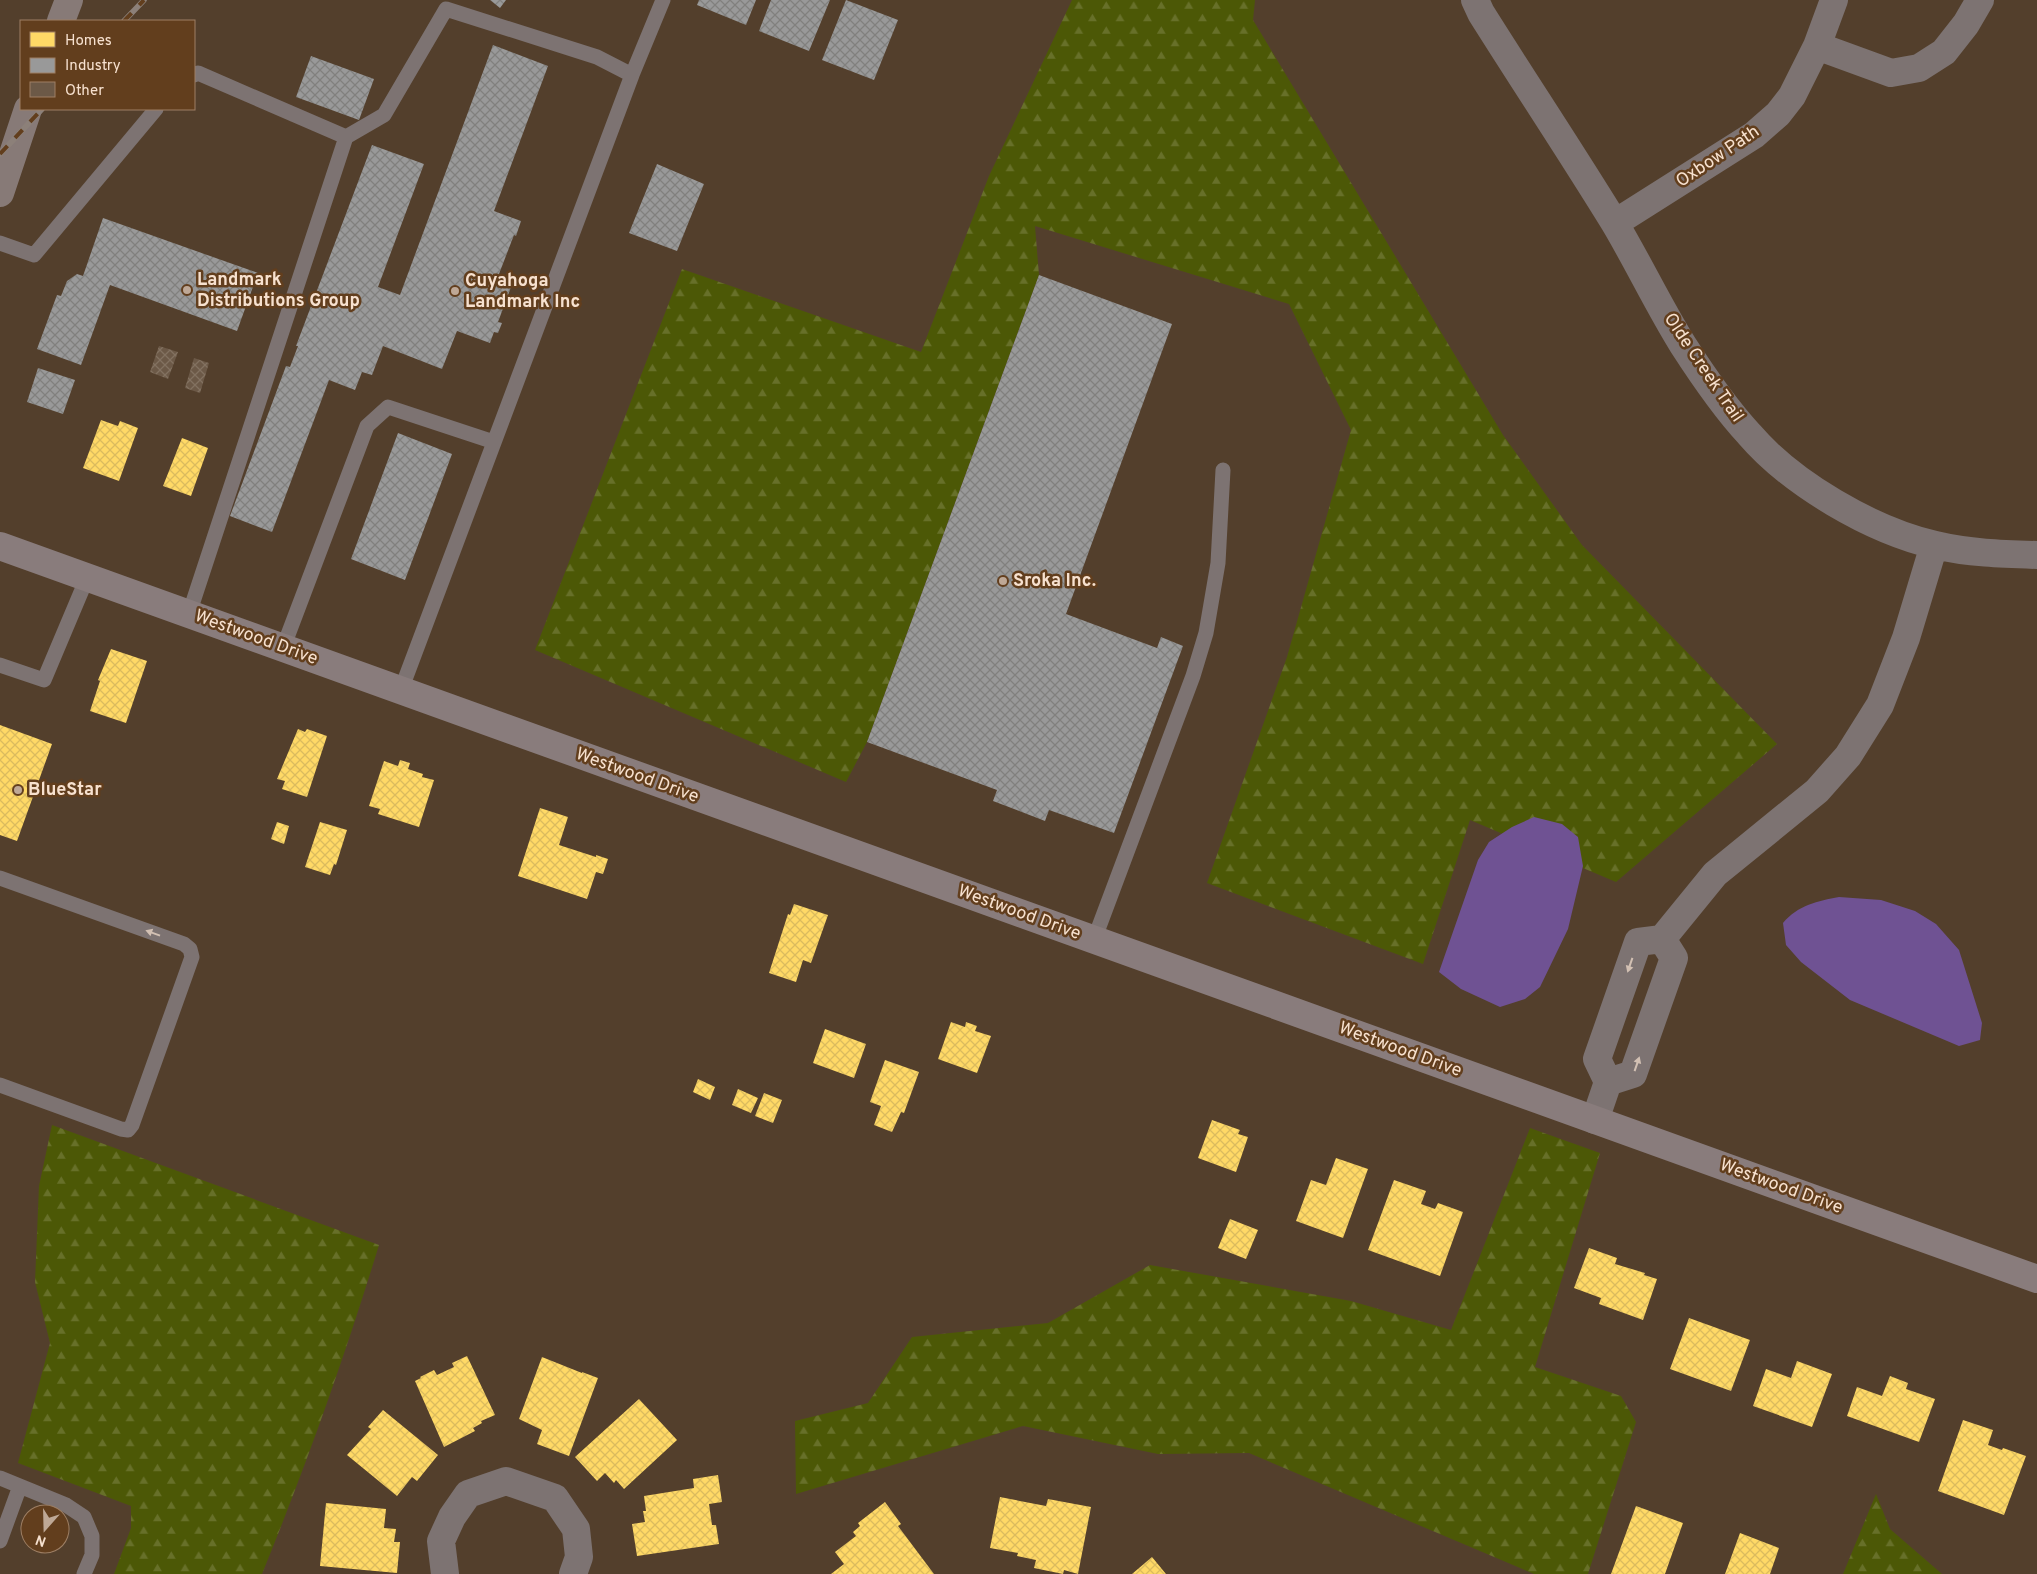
<svg xmlns="http://www.w3.org/2000/svg" width="2037" height="1574" font-family="Overpass,sans-serif">
  <style>
    .forest { fill: url(#forest-firs) }
    .water { fill: #6f5293 }
    .homes { fill: url(#homes-cross-hatch) }
    .industry { fill: url(#industry-cross-hatch) }
    .building { fill: url(#building-cross-hatch) }
    .lines { fill: none; stroke-linecap: round; stroke-linejoin: round }
    .lane { stroke: #7d7372; stroke-width: 15 }
    .street { stroke: #7d7372; stroke-width: 28 }
    .secondary { stroke: #897c7c; stroke-width: 28 }
    .primary { stroke: #877a77; stroke-width: 28 }
    .rail-casing { stroke: #8c8079; stroke-width: 5.5 }
    .rail { stroke: #623e1d; stroke-width: 4; stroke-dasharray: 11; stroke-linecap: butt }
    .oneway { fill: #d2c0b3 }
    .poi-dot { fill: #bea896; stroke: #623e1d; stroke-width: 2 }
    .labels { text-anchor: middle; dominant-baseline: central; stroke-width: 5; stroke-linejoin: round; paint-order: stroke }
    .street-label { font-size: 18px; fill: #f7e1cf; stroke: #623e1d }
    .poi-label { font-size: 18px; font-weight: bold; fill: #f7e1cf; stroke: #623e1d; text-anchor: start }
  </style>
  <defs>
    <pattern id="forest-firs" width="22" height="20" patternUnits="userSpaceOnUse" patternTransform="scale(1.25)"><rect width="22" height="20" fill="#4c5806"/><path d="M5 1l3.5 6h-7zM16 11l3.5 6h-7z" fill="#677029"/></pattern>
    <pattern id="homes-cross-hatch" width="8" height="8" patternUnits="userSpaceOnUse" patternTransform="scale(1.25)"><rect width="8" height="8" fill="#ffd966"/><path d="M0 0l8 8M0 8l8-8" fill="none" stroke="#dbbb5e"/></pattern>
    <pattern id="industry-cross-hatch" width="8" height="8" patternUnits="userSpaceOnUse" patternTransform="scale(1.25)"><rect width="8" height="8" fill="#999"/><path d="M0 0l8 8M0 8l8-8" fill="none" stroke="#81807e"/></pattern>
    <pattern id="building-cross-hatch" width="8" height="8" patternUnits="userSpaceOnUse" patternTransform="scale(1.25)"><rect width="8" height="8" fill="#6c5947"/><path d="M0 0l8 8M0 8l8-8" fill="none" stroke="#827160"/></pattern>
  </defs>
  <rect width="100%" height="100%" fill="#533f2c"/>
  <path class="forest" d="M1072,0H1255L1253,20L1503,435L1582,545L1777,744L1616,882L1470,820L1423,964L1207,883L1287,657L1351,430L1289,304L1035,226L1039,275L867,742L846,782L535,650L682,269L921,352L989,176Z
    M52,1125L379,1245C345,1356 306,1466 262,1574H114L131,1528V1506L18,1463L50,1343L35,1282L39,1186Z
    M1530,1128L1600,1153L1535,1367L1621,1396L1636,1422L1588,1574H1534L1249,1453L1158,1454L1023,1426L796,1494L795,1421L868,1403L912,1337L1048,1323L1150,1265L1351,1301L1451,1330Z
    M1876,1494L1890,1529L1942,1574H1843Z"/>
  <path class="water" d="M1534,817L1562,824L1578,837L1583,866L1568,929L1540,987L1525,999L1500,1007L1461,989L1439,972L1478,860L1489,842L1512,827Z
    M1839,897L1881,900L1915,911L1936,924L1959,950L1982,1023L1980,1040L1959,1046L1850,1000L1801,962L1786,945L1783,923C1798,905 1818,901 1839,897Z"/>
  <path class="homes" d="M101,420L118,426L120,421L138,428L119,481L83,468Z
    M182,438L208,448L191,496L163,486Z
    M111,649L147,661L126,723L90,711L100,681L98,680Z
    M0,725L52,744L17,841L0,835Z
    M298,729L305,732L307,729L327,736L307,797L282,789L285,781L277,779Z
    M400,760L410,763L408,769L423,774L422,777L434,780L419,827L378,814L380,809L369,806L384,761L398,766Z
    M540,808L568,817L559,845L596,857V855L608,859L603,874L596,872L587,899L518,876Z
    M277,822L289,826L284,844L271,839Z
    M320,822L347,830L336,865L334,864L330,875L305,867Z
    M794,904L828,915L811,963L803,960L796,982L769,973L788,914L790,915Z
    M951,1022L965,1027L966,1022L977,1026L975,1031L991,1036L977,1073L938,1059Z
    M825,1029L866,1044L854,1078L813,1063Z
    M885,1060L919,1072L904,1113L901,1112L892,1132L874,1125L881,1106L870,1102Z
    M698,1079L715,1087L710,1100L693,1092Z
    M738,1089L758,1098L751,1113L732,1105Z
    M764,1093L782,1100L773,1123L755,1116Z
    M1212,1120L1240,1130L1238,1134L1248,1137L1236,1172L1198,1158Z
    M1336,1158L1368,1169L1343,1238L1296,1221L1311,1180L1326,1185Z
    M1394,1180L1426,1191L1421,1204L1435,1209L1438,1203L1463,1212L1440,1276L1368,1250Z
    M1230,1219L1258,1230L1246,1259L1218,1248Z
    M1589,1248L1617,1258L1615,1264L1645,1273L1644,1275L1657,1279L1643,1320L1599,1304L1601,1298L1574,1288Z
    M1689,1318L1750,1340L1731,1391L1670,1369Z
    M467,1356L495,1415L481,1421L482,1423L473,1428L475,1431L444,1447L415,1381L421,1378L420,1377L434,1370L437,1375L454,1367L452,1363Z
    M542,1357L582,1373V1372L598,1378L569,1456L537,1444L542,1430L519,1419Z
    M1797,1361L1832,1374L1812,1427L1753,1406L1766,1369L1791,1378Z
    M1890,1376L1908,1383L1906,1389L1935,1399L1919,1442L1847,1416L1857,1387L1882,1396Z
    M639,1399L677,1440L624,1489L616,1480L614,1483L605,1473L597,1481L575,1457Z
    M383,1410L438,1455L417,1481L412,1477L397,1496L347,1455L371,1429L368,1427Z
    M1963,1420L1993,1430L1988,1445L2002,1450L2003,1448L2026,1456L2004,1515L1938,1491Z
    M718,1475L722,1502L709,1504L712,1525H716L719,1544L637,1556L632,1524L645,1522L643,1511H646L644,1496L694,1488L693,1479Z
    M1000,1497L1046,1506L1048,1499L1091,1507L1078,1574L1064,1570L1063,1574L1034,1568L1036,1560L1017,1556L1018,1553L990,1548Z
    M885,1502L901,1524L898,1526L934,1574H831L844,1564L835,1552L856,1536L853,1532L860,1526L858,1523Z
    M326,1503L386,1509L384,1528L396,1529L394,1542H400L397,1573L320,1566Z
    M1636,1506L1683,1523L1665,1574H1611Z
    M1740,1533L1779,1548L1770,1574H1725Z
    M1152,1557L1166,1574H1132Z"/>
  <path class="industry" d="M490,0H506L500,8Z
    M699,0H756L746,25L697,5Z
    M771,0H830L809,51L759,31Z
    M846,0L898,20L874,80L822,60Z
    M493,45L548,66L494,211L521,221L516,236L514,235L499,274L514,279L498,322L502,323L498,333L494,332L490,343L457,331L442,369L383,346L372,375L362,372L355,390L329,380L272,532L230,516L286,366L290,367L298,346H296L372,145L424,164L378,287L400,295Z
    M311,56L374,79L359,120L296,97Z
    M657,164L704,184L677,251L629,233Z
    M103,218L258,273L237,331L110,285L81,365L37,349L57,295L61,296L67,281L77,274L83,276Z
    M1039,275L1172,324L1066,614L1157,648L1161,637L1183,646L1114,833L1049,810L1045,821L993,801L997,790L867,742Z
    M38,368L75,380L63,414L27,402Z
    M398,433L452,454L405,580L351,559Z"/>
  <path class="building" d="M159,346L178,352L168,379L150,372Z
    M194,358L209,363L200,393L185,388Z"/>
  <g class="lines">
    <path class="lane" d="M632,75L663,0
      M346,137L384,115L446,9L597,57L632,75L401,690
      M0,243L34,255L156,109
      M189,614L346,137L198,73L194,75
      M283,648L367,426L388,407L494,442
      M0,665L44,680L87,578
      M0,878L184,944L190,949L192,957L132,1125L128,1130L121,1129L0,1085
      M1094,940L1193,676L1206,633L1218,563L1223,470
      M0,1478L66,1505L84,1517L92,1536V1555L84,1574
      M0,1541L20,1486"/>
    <path class="street" d="M1475,0L1481,13C1525,83 1571,152 1614,222C1638,262 1658,305 1683,345C1703,376 1724,407 1749,434C1792,484 1871,530 1935,545C1968,553 2002,554 2037,555
      M1817,46L1891,73L1919,68L1944,52L1966,24L1980,0
      M1615,223L1754,135L1778,114L1792,96L1817,46L1834,0
      M1662,939L1674,958L1633,1074L1608,1082L1597,1059L1638,942L1662,939L1715,874L1817,791L1848,756L1880,705L1906,638L1934,545
      M1595,1120L1608,1082
      M445,1574L441,1541L452,1517L468,1494L506,1481L555,1498L576,1529L579,1557L573,1574"/>
    <path class="secondary" d="M0,546L2037,1279"/>
    <path class="primary" d="M61,21L69,0
      M0,193L28,109"/>
    <defs>
      <path id="rail" d="M124,21L144,0
        M0,154L42,109"/>
    </defs>
    <use href="#rail" class="rail-casing"/>
    <use href="#rail" class="rail"/>
  </g>
  <defs><path id="oneway-solid" d="M-6-.8H1V-3.2L6.5 0L1 3.2V.8H-6Z" transform="scale(1.25)"/></defs>
  <g class="oneway">
    <use href="#oneway-solid" transform="translate(153 933) rotate(-160)"/>
    <use href="#oneway-solid" transform="translate(1630 965) rotate(109)"/>
    <use href="#oneway-solid" transform="translate(1637 1064) rotate(-71)"/>
  </g>
  <g class="poi-dot">
    <circle cx="187" cy="290" r="5"/>
    <circle cx="455" cy="291" r="5"/>
    <circle cx="1003" cy="581" r="5"/>
    <circle cx="18" cy="790" r="5"/>
  </g>
  <g class="labels">
    <g class="street-label">
      <text transform="translate(1718 157) rotate(-34)">Oxbow Path</text>
      <text transform="translate(1703 368) rotate(56)">Olde Creek Trail</text>
      <text transform="translate(256 638) rotate(20)">Westwood Drive</text>
      <text transform="translate(637 776) rotate(20)">Westwood Drive</text>
      <text transform="translate(1019 913) rotate(20)">Westwood Drive</text>
      <text transform="translate(1400 1050) rotate(20)">Westwood Drive</text>
      <text transform="translate(1781 1187) rotate(20)">Westwood Drive</text>
    </g>
    <g class="poi-label">
      <text x="197" y="280">Landmark<tspan x="197" dy="21">Distributions Group</tspan></text>
      <text x="465" y="281">Cuyahoga<tspan x="465" dy="21">Landmark Inc</tspan></text>
      <text x="1013" y="581">Sroka Inc.</text>
      <text x="28" y="790">BlueStar</text>
    </g>
  </g>
  <rect x="20" y="20" width="175" height="90" fill="#623e1d" stroke="#9e7f64"/>
  <rect x="30" y="32" width="25" height="15" fill="#ffd966" stroke="#9e7f64"/>
  <text x="65" y="45" font-size="15" fill="#f7e1cf">Homes</text>
  <rect x="30" y="58" width="25" height="15" fill="#999999" stroke="#9e7f64"/>
  <text x="65" y="70" font-size="15" fill="#f7e1cf">Industry</text>
  <rect x="30" y="82" width="25" height="15" fill="#6c5947" stroke="#9e7f64"/>
  <text x="65" y="95" font-size="15" fill="#f7e1cf">Other</text>
  <g transform="translate(45 1529) rotate(200)"><circle r="24" fill="#623e1d" stroke="#9e7f64"/>
  <path d="M0-4L9 19L0 12L-9 19Z" fill="#bea896"/>
  <text y="-8" font-size="14" font-weight="bold" text-anchor="middle" fill="#f7e1cf">N</text>
  </g>
</svg>
